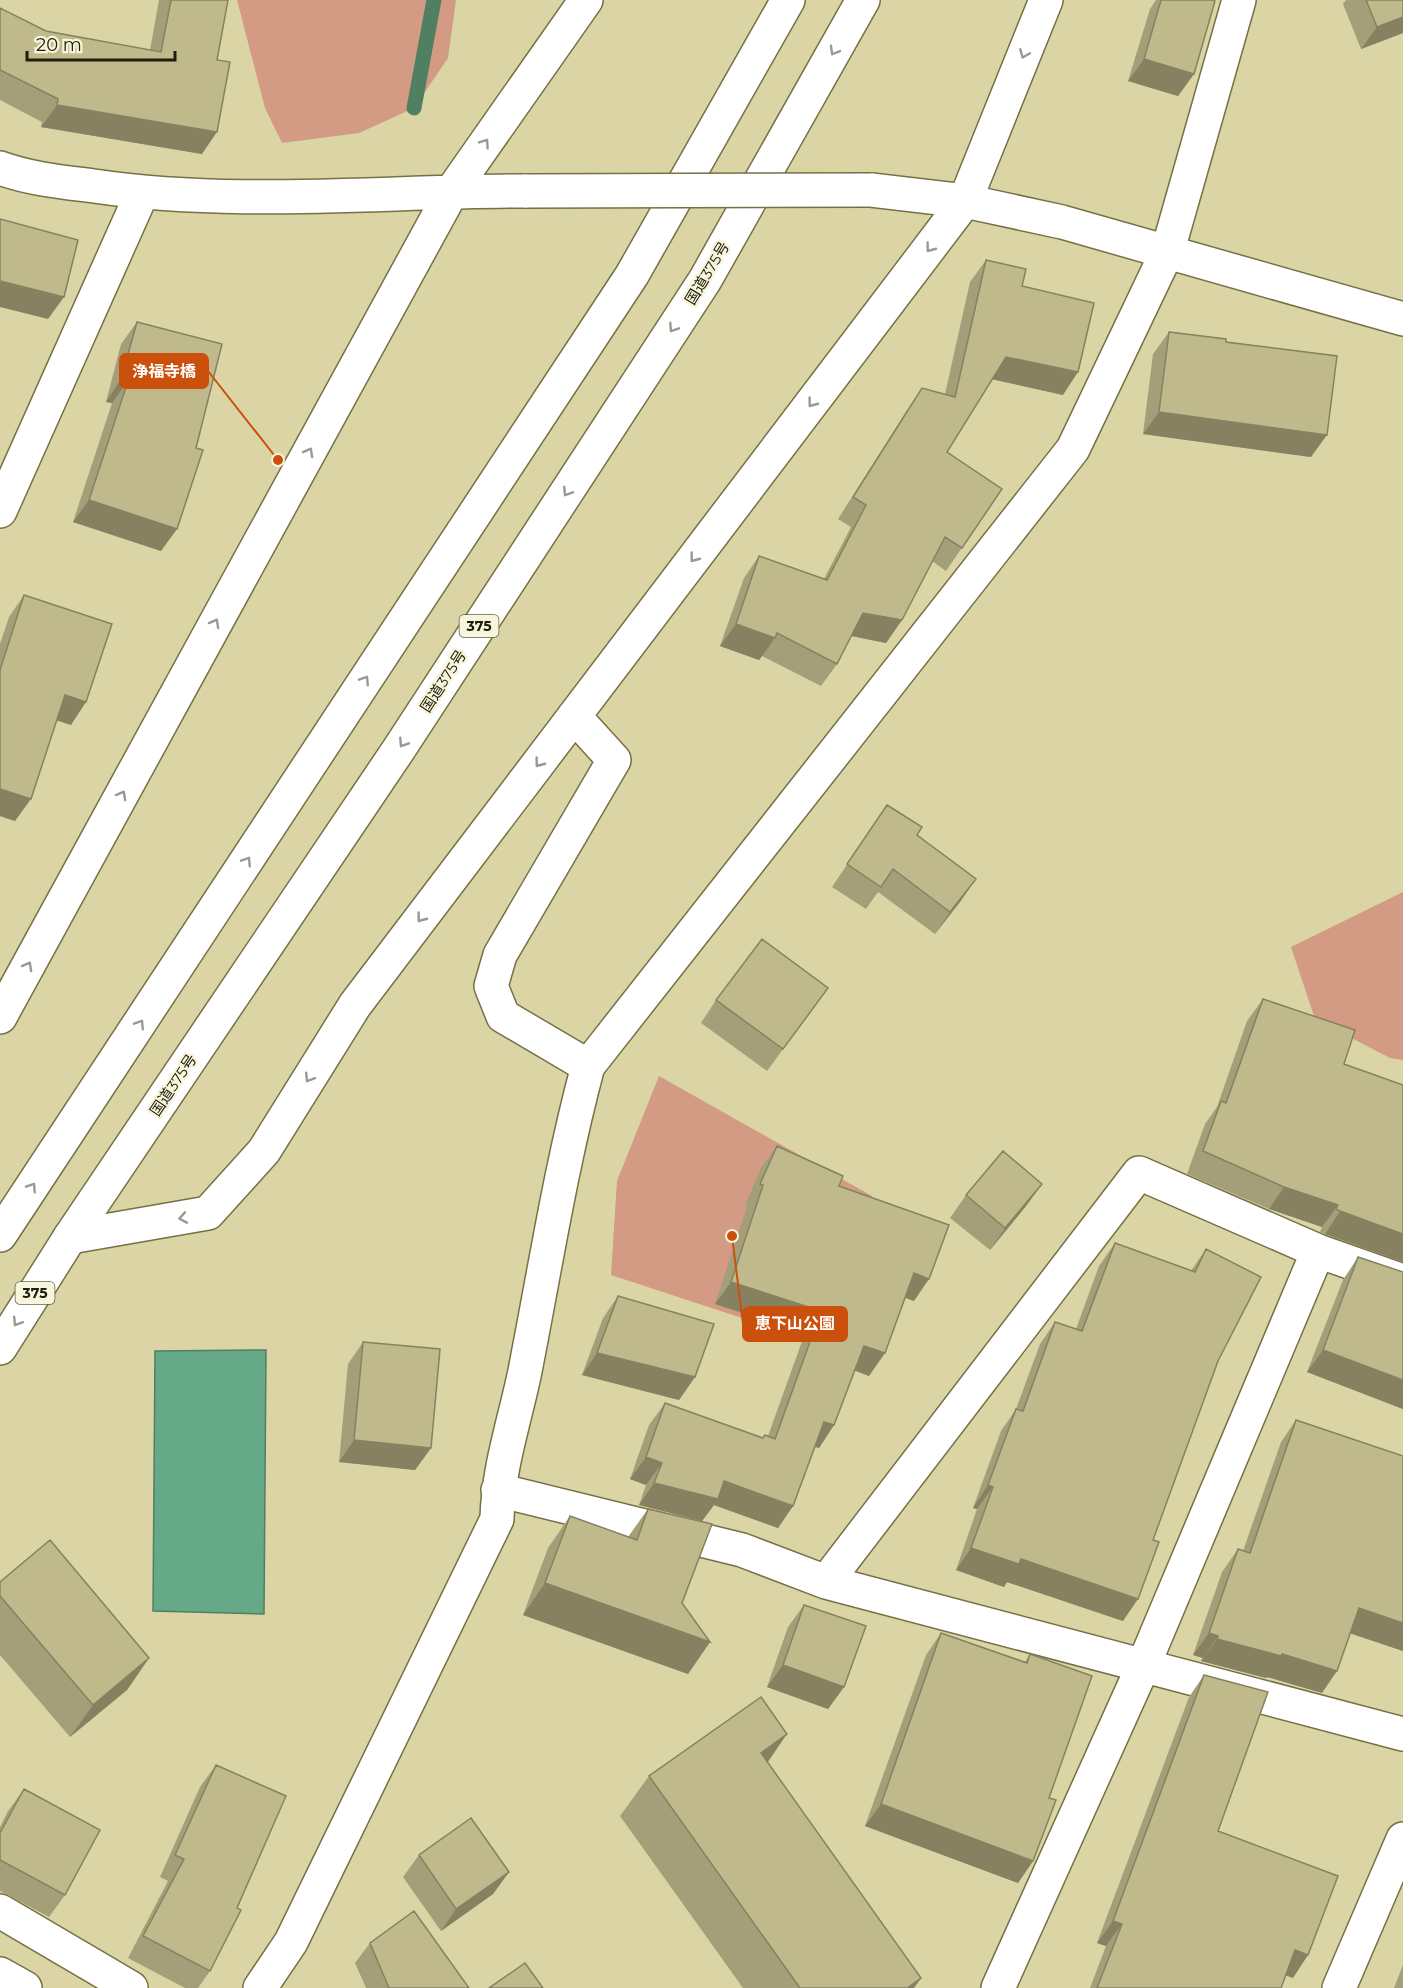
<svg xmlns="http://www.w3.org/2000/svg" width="1403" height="1988" font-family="Montserrat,'Noto Sans JP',sans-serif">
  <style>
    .green { fill: #d39a84 }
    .water { fill: #66a988; stroke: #517f62; stroke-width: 1.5 }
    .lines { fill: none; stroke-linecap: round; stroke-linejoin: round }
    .stream { stroke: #517f62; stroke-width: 15 }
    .minor-casing { stroke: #767044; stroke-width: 36 }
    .highway-casing { stroke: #767044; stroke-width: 36 }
    .minor { stroke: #fff; stroke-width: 33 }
    .highway { stroke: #fff; stroke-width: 33 }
    .minor-bridge-casing { stroke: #767044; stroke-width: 36; stroke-linecap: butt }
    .minor-bridge { stroke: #fff; stroke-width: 33 }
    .wall { fill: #a49f78 }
    .shaded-wall { fill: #868261 }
    .building { fill: #bfb98b; stroke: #868261; stroke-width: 1.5 }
    .oneway { stroke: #9a9991 }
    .labels { text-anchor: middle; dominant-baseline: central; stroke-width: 5; stroke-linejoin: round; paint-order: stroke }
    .shield { fill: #f8f5dd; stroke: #605e4a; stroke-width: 1.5 }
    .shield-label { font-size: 14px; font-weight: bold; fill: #1f1d0b }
    .street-label { font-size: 15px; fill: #1f1d0b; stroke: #f8f5dd }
    .leader { fill: none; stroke: #ca500c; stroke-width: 2 }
    .callout-dot { fill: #ca500c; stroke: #f8f5dd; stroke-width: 2 }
    .callout { fill: #ca500c; stroke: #ca500c; stroke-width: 2 }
    .callout-label { font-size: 16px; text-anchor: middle; font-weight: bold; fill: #fff }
  </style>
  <rect width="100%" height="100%" fill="#dbd5a5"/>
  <path class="green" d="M237,0H456L448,58L414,108L359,133L282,143L265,108Z
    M1403,892V1060L1390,1058L1315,1019L1291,947Z
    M659,1076L872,1196L797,1336L611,1275L617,1181Z"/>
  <path class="water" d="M266,1350L264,1614L153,1611L155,1351Z"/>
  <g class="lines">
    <path class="stream" d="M414,108L434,0"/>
    <defs>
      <path id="minor" d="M0,168C30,179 62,182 94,186C236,207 383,191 527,191
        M871,190L965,201L1062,222L1403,319
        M0,511L142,193
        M574,716L614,760L500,955L491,986L503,1016L588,1066
        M0,1017L452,191L586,0
        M70,1237L208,1213L264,1151L355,1005L965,201L1046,0
        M498,1490L742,1550L826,1582L1403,1734
        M826,1582L1139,1173L1318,1251L1403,1281
        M0,1911L131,1988
        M0,1974L25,1988
        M260,1988L291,1942L497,1519C498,1468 515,1420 525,1371C545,1269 561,1166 588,1066L1073,449L1168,250L1239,0
        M998,1988L1144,1664L1318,1251
        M1339,1988L1403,1839"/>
      <path id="highway" d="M0,1235L632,275L788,0
        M0,1348L70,1237L399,749L705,280L863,0"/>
    </defs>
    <use href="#minor" class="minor-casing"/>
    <use href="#highway" class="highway-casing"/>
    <use href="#minor" class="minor"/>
    <use href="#highway" class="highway"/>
    <defs>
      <path id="minor-bridge" d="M527,191L871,190"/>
    </defs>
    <use href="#minor-bridge" class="minor-bridge-casing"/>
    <use href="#minor-bridge" class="minor-bridge"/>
  </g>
  <path class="wall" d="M159,0H228L217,60L202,154L41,127L42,122L0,100V8L46,31L150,50Z
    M1156,0H1212L1194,74L1178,96L1128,81L1150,9Z
    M1346,0H1403V33L1361,49L1343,4Z
    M986,260L1022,286L1063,395L992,379L947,452L1002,489L946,571L932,561L902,620L886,643L851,636L837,664L821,686L762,656L759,660L720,646L744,578L759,556L824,579L851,527L838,519L907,410L922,388L945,394L970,282Z
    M137,322L196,448L161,551L73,522L112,403L106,402L121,344Z
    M1169,332L1226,342L1311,457L1143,434L1153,354Z
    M24,595L71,725L57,720L15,821L0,816V644L9,617Z
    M887,805L917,835L976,879L935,934L878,892L866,909L832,887Z
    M828,988L767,1071L701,1023L716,1000Z
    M1263,999L1344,1064L1403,1262L1320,1232L1322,1227L1269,1209L1187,1174L1205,1124L1217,1107L1247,1021Z
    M777,1146L839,1186L914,1301L905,1298L869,1376L854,1370L834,1425L819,1448L815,1447L793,1506L778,1528L714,1505L702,1521L639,1505L646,1485L630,1479L649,1425L665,1403L763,1438L765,1435L768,1436L805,1333L715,1304L747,1207L745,1206L761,1168Z
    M1042,1184L1026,1206L990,1250L950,1218L966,1195Z
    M1115,1243L1191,1271L1206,1249L1218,1361L1123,1621L1007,1582L1004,1587L956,1570L977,1509L973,1508L1001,1431L1016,1409L1040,1344L1055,1322L1076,1329L1099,1266Z
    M1358,1257L1403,1272V1409L1307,1372L1343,1280Z
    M618,1296L695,1377L679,1400L582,1375L603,1318Z
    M363,1342L431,1448L415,1470L339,1462L348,1364Z
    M1296,1420L1403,1456V1651L1350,1633L1322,1693L1267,1677L1266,1678L1201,1661L1203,1658L1193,1655L1222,1572L1238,1549L1243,1551L1281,1442Z
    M648,1509L682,1603L710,1642L688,1674L523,1615L548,1548L570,1516L628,1537Z
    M0,1582L149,1658L127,1690L70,1737L0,1655Z
    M804,1605L844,1687L828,1709L767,1687L788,1627Z
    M941,1633L1025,1662L1030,1654L1049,1798L1033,1861L1018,1883L865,1826L926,1655Z
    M1204,1675L1218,1831L1293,1978L1286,1975L1281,1988H1090L1106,1946L1097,1943L1189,1697Z
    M216,1765L237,1908L210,1971L198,1988H185L128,1958L168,1881L160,1877L200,1787Z
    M649,1776L921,1978L914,1988H743L620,1816Z
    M24,1789L65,1895L49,1917L0,1891V1827L8,1811Z
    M419,1855L509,1872L493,1894L441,1931L403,1877Z
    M370,1943L469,1988H366L355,1963Z
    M1403,1965V1988H1394Z"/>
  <path class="shaded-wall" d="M1403,17V33L1361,49L1377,27Z
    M1144,59L1194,74L1178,96L1128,81Z
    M57,105L217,132L202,154L41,127Z
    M0,281L64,297L48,319L0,307Z
    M1006,357L1078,372L1063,395L991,379Z
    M121,379L128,381L112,403L106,402Z
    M1159,412L1327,435L1311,457L1143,434Z
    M89,500L177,529L161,551L73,522Z
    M863,613L902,620L886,643L847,635Z
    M736,624L775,638L759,660L720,646Z
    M65,695L86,702L71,725L49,718Z
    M0,789L31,799L15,821L0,816Z
    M976,879L960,902L935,934L950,912Z
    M1042,1184L1026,1206L990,1250L1005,1228Z
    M1284,1187L1338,1205L1322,1227L1269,1209Z
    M1340,1211L1403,1234V1262L1325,1234Z
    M914,1273L929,1279L914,1301L899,1295Z
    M731,1282L821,1311L805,1333L715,1304Z
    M864,1346L885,1353L869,1376L848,1368Z
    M1323,1350L1403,1380V1409L1307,1372Z
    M597,1353L695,1377L679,1400L582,1375Z
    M824,1422L834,1425L819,1448L809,1444Z
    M354,1440L431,1448L415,1470L339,1462Z
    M646,1457L662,1463L646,1485L630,1479Z
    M724,1481L793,1506L778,1528L714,1505L702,1521L639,1505L654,1483Z
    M988,1485L993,1487L977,1509L973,1508Z
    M971,1548L1021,1559L1138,1599L1123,1621L1007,1582L1004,1587L956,1570Z
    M545,1583L710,1642L688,1674L523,1615Z
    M1359,1608L1403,1623V1651L1343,1631Z
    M1209,1633L1218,1636L1203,1658L1193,1655Z
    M1217,1639L1282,1654L1337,1671L1322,1693L1267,1677L1266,1678L1201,1661Z
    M149,1658L127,1690L70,1737L93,1705Z
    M783,1665L844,1687L828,1709L767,1687Z
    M787,1734L759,1775L761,1753Z
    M881,1804L1033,1861L1018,1883L865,1826Z
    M509,1872L493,1894L441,1931L456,1909Z
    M1113,1921L1122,1924L1106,1946L1097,1943Z
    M1295,1950L1308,1955L1293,1978L1279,1973Z
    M921,1978L914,1988H907Z"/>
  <path class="building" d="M171,0H228L217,60L230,62L217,132L57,105L58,99L0,70V8L46,31L161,52Z
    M1161,0H1212L1215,1L1194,74L1144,59Z
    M1366,0H1403V17L1377,27Z
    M0,219L78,240L64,297L0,281Z
    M986,260L1026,269L1022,286L1094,303L1078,372L1006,357L947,452L1002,489L962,548L945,537L902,620L863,613L837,664L777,633L775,638L736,624L759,556L827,580L866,505L853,497L922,388L955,397Z
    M137,322L222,344L196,448L203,450L177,529L89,500L128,381L121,379Z
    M1169,332L1226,339V342L1337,356L1327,435L1159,412Z
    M24,595L112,624L86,702L65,695L31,799L0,789V670Z
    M887,805L922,827L917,835L976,879L950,912L893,869L881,887L847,864Z
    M762,939L828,988L783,1049L716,1000Z
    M1263,999L1355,1030L1344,1064L1403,1085V1234L1340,1211L1336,1209L1338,1205L1284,1187L1203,1151L1221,1101L1226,1103Z
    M777,1146L843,1176L839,1186L949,1225L929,1279L914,1273L885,1353L864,1346L834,1425L824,1422L793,1506L724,1481L718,1499L654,1483L662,1463L646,1457L665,1403L763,1438L765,1435L775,1439L821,1311L731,1282L763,1185L760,1184Z
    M1003,1151L1042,1184L1005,1228L966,1195Z
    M1115,1243L1195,1272L1206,1249L1261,1277L1218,1361L1153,1540L1159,1542L1138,1599L1021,1559L1019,1564L971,1548L993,1487L988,1485L1016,1409L1023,1411L1055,1322L1082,1331Z
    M1358,1257L1403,1272V1380L1323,1350Z
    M618,1296L714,1324L695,1377L597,1353Z
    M363,1342L440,1349L431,1448L354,1440Z
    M1296,1420L1403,1456V1623L1359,1608L1337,1671L1282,1654L1281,1656L1217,1639L1218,1636L1209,1633L1238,1549L1250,1553Z
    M648,1509L712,1524L682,1603L710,1642L545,1583L570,1516L637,1540Z
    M50,1540L149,1658L93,1705L0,1596V1582Z
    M804,1605L866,1626L844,1687L783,1665Z
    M941,1633L1027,1663L1030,1654L1092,1676L1049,1798L1056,1800L1033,1861L881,1804Z
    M1204,1675L1268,1692L1218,1831L1338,1876L1308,1955L1295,1950L1281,1988H1097L1122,1924L1113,1921Z
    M761,1697L787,1734L761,1753L921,1978L907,1988H800L649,1776Z
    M216,1765L286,1796L237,1908L241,1910L210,1971L143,1936L184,1859L175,1855Z
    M24,1789L100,1830L65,1895L0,1860V1833Z
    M471,1818L509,1872L456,1909L419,1855Z
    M414,1911L469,1988H389L370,1943Z
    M525,1963L543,1988H489Z"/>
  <defs><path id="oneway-chevron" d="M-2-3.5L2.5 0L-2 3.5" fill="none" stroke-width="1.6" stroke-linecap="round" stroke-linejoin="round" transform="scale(1.5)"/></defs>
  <g class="oneway">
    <use href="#oneway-chevron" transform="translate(834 51) rotate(120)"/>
    <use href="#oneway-chevron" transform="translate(1024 54) rotate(112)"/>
    <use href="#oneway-chevron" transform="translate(485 143) rotate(-55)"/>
    <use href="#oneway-chevron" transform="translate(930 248) rotate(127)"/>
    <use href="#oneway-chevron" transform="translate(673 328) rotate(123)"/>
    <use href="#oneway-chevron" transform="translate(812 403) rotate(127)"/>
    <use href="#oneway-chevron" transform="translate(309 452) rotate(-61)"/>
    <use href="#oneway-chevron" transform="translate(567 492) rotate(123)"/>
    <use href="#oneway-chevron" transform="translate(694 558) rotate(127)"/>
    <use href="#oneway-chevron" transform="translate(215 623) rotate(-61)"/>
    <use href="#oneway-chevron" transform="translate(365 680) rotate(-57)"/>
    <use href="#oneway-chevron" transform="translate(403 743) rotate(123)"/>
    <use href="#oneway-chevron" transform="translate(539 763) rotate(127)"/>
    <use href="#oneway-chevron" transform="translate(122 795) rotate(-61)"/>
    <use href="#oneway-chevron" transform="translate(247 861) rotate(-57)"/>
    <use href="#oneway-chevron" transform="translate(421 918) rotate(127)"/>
    <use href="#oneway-chevron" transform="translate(28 966) rotate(-61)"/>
    <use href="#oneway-chevron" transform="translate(140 1024) rotate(-57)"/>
    <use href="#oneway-chevron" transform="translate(309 1078) rotate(122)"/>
    <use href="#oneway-chevron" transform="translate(32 1187) rotate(-57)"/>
    <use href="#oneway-chevron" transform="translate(183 1218) rotate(170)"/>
    <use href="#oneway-chevron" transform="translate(17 1322) rotate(122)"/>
  </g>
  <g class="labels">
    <g class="shield">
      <rect x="459.5" y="615" width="39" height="22" rx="4.5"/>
      <rect x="15.5" y="1282" width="39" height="22" rx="4.5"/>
    </g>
    <g class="shield-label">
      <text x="479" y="626">375</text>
      <text x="35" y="1293">375</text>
    </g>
    <g class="street-label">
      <text transform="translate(707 273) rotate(-59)">国道375号</text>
      <text transform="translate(443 681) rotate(-57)">国道375号</text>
      <text transform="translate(173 1085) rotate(-56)">国道375号</text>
    </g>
  </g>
  <path class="leader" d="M278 460L208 371M732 1236L743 1324"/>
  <g class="callout-dot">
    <circle cx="278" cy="460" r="6"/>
    <circle cx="732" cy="1236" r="6"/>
  </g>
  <g class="callout">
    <rect x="120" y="354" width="88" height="34" rx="6"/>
    <rect x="743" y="1307" width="104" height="34" rx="6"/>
  </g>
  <g class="callout-label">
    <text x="164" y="377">浄福寺橋</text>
    <text x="795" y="1329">恵下山公園</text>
  </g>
  <path d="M27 51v9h148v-9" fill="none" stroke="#1f1d0b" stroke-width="3"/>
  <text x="36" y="51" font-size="18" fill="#1f1d0b" stroke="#f8f5dd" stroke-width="4.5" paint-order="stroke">20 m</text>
</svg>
